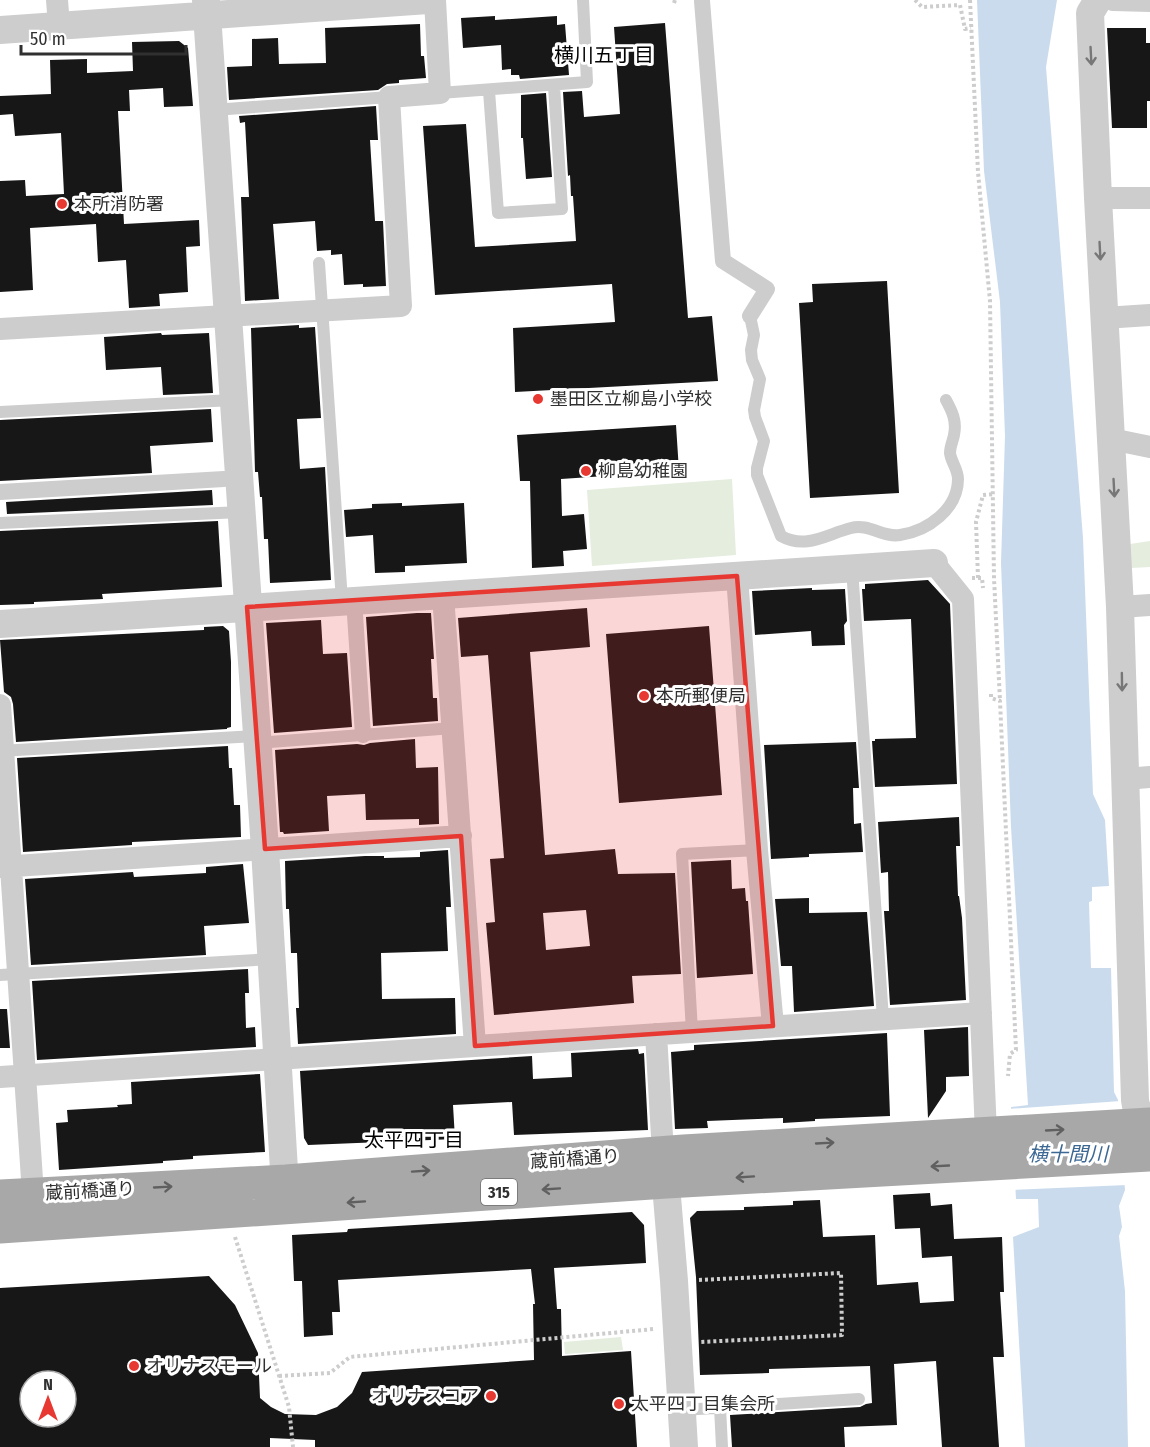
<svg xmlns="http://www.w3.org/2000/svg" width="1150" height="1447" font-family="'Fira Sans Condensed','Noto Sans JP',sans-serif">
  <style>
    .green { fill: #e4edde }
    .water { fill: #cadbed }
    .pier { fill: #fff }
    .building { fill: #171717; fill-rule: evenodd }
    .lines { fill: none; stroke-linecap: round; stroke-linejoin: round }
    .path { stroke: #cdcdcd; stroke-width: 4; stroke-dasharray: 3 3; stroke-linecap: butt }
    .service { stroke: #cdcdcd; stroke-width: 12 }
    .pedestrian { stroke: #cdcdcd; stroke-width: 16 }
    .minor { stroke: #cdcdcd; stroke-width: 22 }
    .tertiary { stroke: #cdcdcd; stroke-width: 28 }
    .primary { stroke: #a8a8a8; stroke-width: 33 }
    .oneway { stroke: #777 }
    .oneway2 { stroke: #606060 }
    .marked { fill: #e73832; fill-opacity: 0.2; stroke: #e73832; stroke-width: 4.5; stroke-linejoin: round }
    .poi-dot { fill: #e73832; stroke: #fff; stroke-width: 2 }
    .labels { text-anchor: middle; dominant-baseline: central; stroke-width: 6; stroke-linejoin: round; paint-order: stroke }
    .shield { fill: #fff; stroke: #6e6e6e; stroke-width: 1.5 }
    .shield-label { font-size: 16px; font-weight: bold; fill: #303030 }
    .poi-label { font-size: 18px; fill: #303030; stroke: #fff; text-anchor: start }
    .street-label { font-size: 18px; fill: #303030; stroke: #fff }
    .neighbourhood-label { font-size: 20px; fill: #000; stroke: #fff }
    .water-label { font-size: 20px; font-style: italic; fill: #3c6893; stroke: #fff }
  </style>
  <rect width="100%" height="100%" fill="#fff"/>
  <path class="green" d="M732,479L736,555L592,566L587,490Z
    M1150,541V567L1131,568L1130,544Z
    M621,1337L623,1350L565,1354L564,1342Z"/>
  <path class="water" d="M977,0H1057L1046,67L1083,538L1093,794L1105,820L1109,886L1092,887V901L1089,902L1091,968H1111L1114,1092L1118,1100L1125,1190L1119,1206L1122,1227L1119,1236L1125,1291L1128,1447H1025L1013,1237L1039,1227L1038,1199H1016L1011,1107L1028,1105L1011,827L1001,563L1005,436L1000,302L984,171Z"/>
  <path class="pier" d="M1121,1101L1127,1185L1013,1190L1008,1109Z"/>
  <path class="building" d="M495,16V20L557,16V25L565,24L569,75L520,79L519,75H511V69L502,70L501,45L463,48L461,18Z
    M665,23L688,318L712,316L718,381L515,392L513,328L615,322L612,284L435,295L423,126L466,124L475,247L576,241L573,196H571L570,175L568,176L563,92L582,91L584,117L620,114L614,27Z
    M420,24L421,56H424L426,78L399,80V83L387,84L378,90L229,100L227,67L252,66V39L278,38L279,64L326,63L325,28Z
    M1107,28H1146V43H1150V101H1147V128H1112Z
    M179,41L188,48L193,106L164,107L163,88L129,90L130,111H118L124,224L199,220L200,246L186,247L188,292L159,294L160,306L129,308L126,260L98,262L96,224L30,228L33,290L0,292V181L25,180L26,196L64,194L61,133L15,136L13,114L0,115V96L51,94L50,60L87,59V73L133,71L132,42Z
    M546,93L552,177L526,179L523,138H521V95Z
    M376,106L378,140H370L375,221H383L386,286L363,287V284L344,285L342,254L331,255V250L317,251L315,221L273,224L279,299L245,301L241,197H249L245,122L240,123L239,116Z
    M887,281L899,493L810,498L799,303L813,302L812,284Z
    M299,325V328L315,327L321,418L297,419L300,469L325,467L331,580L270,583L268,539H264L262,497H260L258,472H255L251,328Z
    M161,333L162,335L209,333L213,393L163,395L161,367L106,370L104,337Z
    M211,409L213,442L150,446L152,473L0,481V420Z
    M676,425L679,471L561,479L562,516L584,514L587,549L563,551L564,566L532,568L530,481H520L517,435Z
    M212,490L213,505L7,514L6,502Z
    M402,503V506L464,503L467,563L405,566V572L375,573L373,535L346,537L344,510L372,508V504Z
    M218,521L222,587L102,594L103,599L34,602V604L0,605V531Z
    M928,580L950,604L957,784L875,787L872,741H875V739L916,738L911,619L864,621L862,589H865V584Z
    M812,588V590L845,589L847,621L844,625L845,645L812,646L811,631L755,635L752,591Z
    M587,608L590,647L530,652L545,855L615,849L618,874L675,873L681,974L632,976L634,1003L494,1015L486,923L495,922L490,859L504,858L488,655L461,657L458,618ZM586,910L590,946L546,950L543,913Z
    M417,613H431L434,659H431L433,698H437L438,721L373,726L366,617Z
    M321,620L323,654L347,653L352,727L274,733L266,623Z
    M223,626L229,631L231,662V727L227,728V729L16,742L13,704L11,697L4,692L0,640L204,630V627Z
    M709,626L722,795L619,803L606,634Z
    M415,739L416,768L438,767L439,824L419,825V819L366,820L365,794L327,796L329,831L284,834L283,832H280L275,750L357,744L364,745L370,743Z
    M856,742L859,788H853L854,824L861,823L863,852L809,854V857L771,859L764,745Z
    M228,746L229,768H232L234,805H240L241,837L132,842V845L23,852L17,758Z
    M959,817L960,846H956L958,896H959L962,918L966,1000L890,1005L884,911H889L888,872L881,873L878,822Z
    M448,850L451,907H446L448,951L381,953L382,999L455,998L456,1034L298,1044L296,1008H299L297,953H291L289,909H286L285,861L365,856H384V858L420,857V852Z
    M731,860L732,889L745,888L746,901H748L753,974L697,978L691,862Z
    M243,864L249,923L204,926L206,955L31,965L25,879L133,872L134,877L206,873V867Z
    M809,898V913L867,912L874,1006L794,1012L792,966H781L775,899Z
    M248,969L249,993H245L246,1028L255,1027L256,1047L37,1060L32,981Z
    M0,1009H7L10,1048H0Z
    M968,1027L969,1076L946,1077V1091L928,1118L924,1030Z
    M887,1033L890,1116L815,1119V1121L783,1123V1118L707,1121L708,1128L675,1129L671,1052L694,1050V1045Z
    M638,1049L639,1054L644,1053L648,1130L514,1135L512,1102L453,1105L455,1139L308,1145L304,1138L300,1071L532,1056L533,1079L572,1077L571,1053Z
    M260,1074L265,1152L193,1156V1159L163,1161V1163L59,1170L56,1123L68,1122L67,1110L118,1107L117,1105L132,1104L131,1082Z
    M930,1193L931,1206L952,1204L954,1239L1002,1237L1004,1292H1000L1004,1357H993L999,1447H942L936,1361L894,1364L897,1425L844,1427L845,1447H732L730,1415L860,1407L866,1404L872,1403L870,1366L769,1369V1373L700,1375L696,1277L690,1218L697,1211L744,1210V1207L793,1205V1201L820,1200L823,1237L875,1235L877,1285L918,1282L920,1303L954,1301L952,1256L922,1258L920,1228L895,1229L893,1195Z
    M632,1212L644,1225L646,1263L554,1268L557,1309H561L562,1356L631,1351L637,1447H315V1440L270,1438V1447H0V1288L209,1276L235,1305L258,1353L260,1398L271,1407L285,1414L316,1415L337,1407L352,1393L362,1372L534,1360L533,1304H535L531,1269L338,1280L340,1312H332L333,1335L304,1337L302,1281H294L292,1235L347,1232L348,1229ZM30,1381H66V1417H30Z"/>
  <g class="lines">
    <path class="path" d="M915,0L922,7L960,5L965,29L971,28
      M970,0L978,172L990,301L994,578L1000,701
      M674,3L675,0
      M972,578H982L983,588
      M978,578L976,522L983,495L994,494
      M991,694V698L1000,701L1016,1050L1010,1054L1008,1076
      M235,1237L289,1407L293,1447
      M699,1280L841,1273L842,1335L700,1342
      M279,1376L330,1373L350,1357L654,1329"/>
    <path class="service" d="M489,91L498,213L562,209L554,86
      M440,93L587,82L583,0
      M214,110L389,97
      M319,263L342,601
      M750,316L754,335L751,350L752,360L760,379L754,410L755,417L764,441L757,468V475L781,536C806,550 827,534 851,528C869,523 883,538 900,535C928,531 958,509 958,479C958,469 951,462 950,453C950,446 953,441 954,435C957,421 952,411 946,400
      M0,412L233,400
      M0,523L241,512
      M852,568L883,1019
      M257,743L453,728
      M0,751L255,736
      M0,975L271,959
      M692,1032L682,854L757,850
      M720,1407L722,1447
      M682,1410L859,1399"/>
    <path class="pedestrian" d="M702,1L723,261L767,289L750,316
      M0,492L224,479
      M354,600L363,735"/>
    <path class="minor" d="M57,0L59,26
      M1113,0L1150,1
      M1098,198H1150
      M1104,318L1150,315
      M0,329L401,306L389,97L440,93L435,0
      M1111,439L1150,447
      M934,563L963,599L986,1133
      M737,576L757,850L773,1026
      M443,595L475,1046
      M1120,607L1150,605
      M0,705L33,1194
      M1125,779L1150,777
      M0,867L461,836
      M656,1034L663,1153
      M0,1077L981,1013"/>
    <path class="tertiary" d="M206,0L265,849L286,1204
      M1098,0L1090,13L1098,198L1120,607L1135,1100L1136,1106L1150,1132
      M0,30L428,0
      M0,624L934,563
      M664,1161L674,1281L684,1447"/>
    <path class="primary" d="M0,1196L286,1181L684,1151L1150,1124
      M0,1227L666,1182L1150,1155"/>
  </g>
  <defs><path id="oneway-shaft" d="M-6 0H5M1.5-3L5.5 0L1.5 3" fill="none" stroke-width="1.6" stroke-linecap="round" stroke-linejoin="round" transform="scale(1.5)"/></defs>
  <g class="oneway">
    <use href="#oneway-shaft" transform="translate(1091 56) rotate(87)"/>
    <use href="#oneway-shaft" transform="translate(1100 251) rotate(87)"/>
    <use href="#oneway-shaft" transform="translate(1114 488) rotate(87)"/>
    <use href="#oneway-shaft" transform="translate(1122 682) rotate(89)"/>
  </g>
  <g class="oneway2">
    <use href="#oneway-shaft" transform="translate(1055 1130) rotate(-3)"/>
    <use href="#oneway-shaft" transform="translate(825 1143) rotate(-3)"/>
    <use href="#oneway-shaft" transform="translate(940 1166) rotate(177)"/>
    <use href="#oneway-shaft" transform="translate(421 1171) rotate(-4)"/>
    <use href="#oneway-shaft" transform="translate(745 1177) rotate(176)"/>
    <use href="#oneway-shaft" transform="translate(163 1187) rotate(-3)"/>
    <use href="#oneway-shaft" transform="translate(551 1189) rotate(176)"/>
    <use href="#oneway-shaft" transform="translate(356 1202) rotate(176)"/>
  </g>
  <path class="marked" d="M737,576L773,1026L475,1046L461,836L265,849L247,607Z"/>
  <g class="poi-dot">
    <circle cx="62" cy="204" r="6"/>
    <circle cx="538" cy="399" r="6"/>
    <circle cx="586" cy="471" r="6"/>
    <circle cx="644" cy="696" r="6"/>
    <circle cx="134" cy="1366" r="6"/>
    <circle cx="491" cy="1396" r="6"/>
    <circle cx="619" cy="1404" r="6"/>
  </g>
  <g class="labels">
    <rect class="shield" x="481" y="1179" width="36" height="26" rx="4.5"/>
    <g class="shield-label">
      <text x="499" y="1192">315</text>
    </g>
    <g class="poi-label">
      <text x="74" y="204">本所消防署</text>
      <text x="550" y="399">墨田区立柳島小学校</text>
      <text x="598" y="471">柳島幼稚園</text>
      <text x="656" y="696">本所郵便局</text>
      <text x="146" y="1366">オリナスモール</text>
      <text x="479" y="1396" text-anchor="end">オリナスコア</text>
      <text x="631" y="1404">太平四丁目集会所</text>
    </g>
    <g class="street-label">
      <text transform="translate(575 1159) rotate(-4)">蔵前橋通り</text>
      <text transform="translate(90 1191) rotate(-3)">蔵前橋通り</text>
    </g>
    <g class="neighbourhood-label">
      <text x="604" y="55">横川五丁目</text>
      <text x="414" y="1140">太平四丁目</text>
    </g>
    <g class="water-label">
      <text x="1068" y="1154">横十間川</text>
    </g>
  </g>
  <g transform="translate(48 1399)"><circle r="28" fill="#ffffff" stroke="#acacac" stroke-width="1.5"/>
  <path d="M0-4.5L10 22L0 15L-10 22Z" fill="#e73832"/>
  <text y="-9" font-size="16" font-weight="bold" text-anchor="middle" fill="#303030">N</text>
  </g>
  <path d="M21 45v9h165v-9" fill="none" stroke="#303030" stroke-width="3"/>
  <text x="30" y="45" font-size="18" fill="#303030" stroke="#ffffff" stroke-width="4.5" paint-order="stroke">50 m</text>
</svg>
